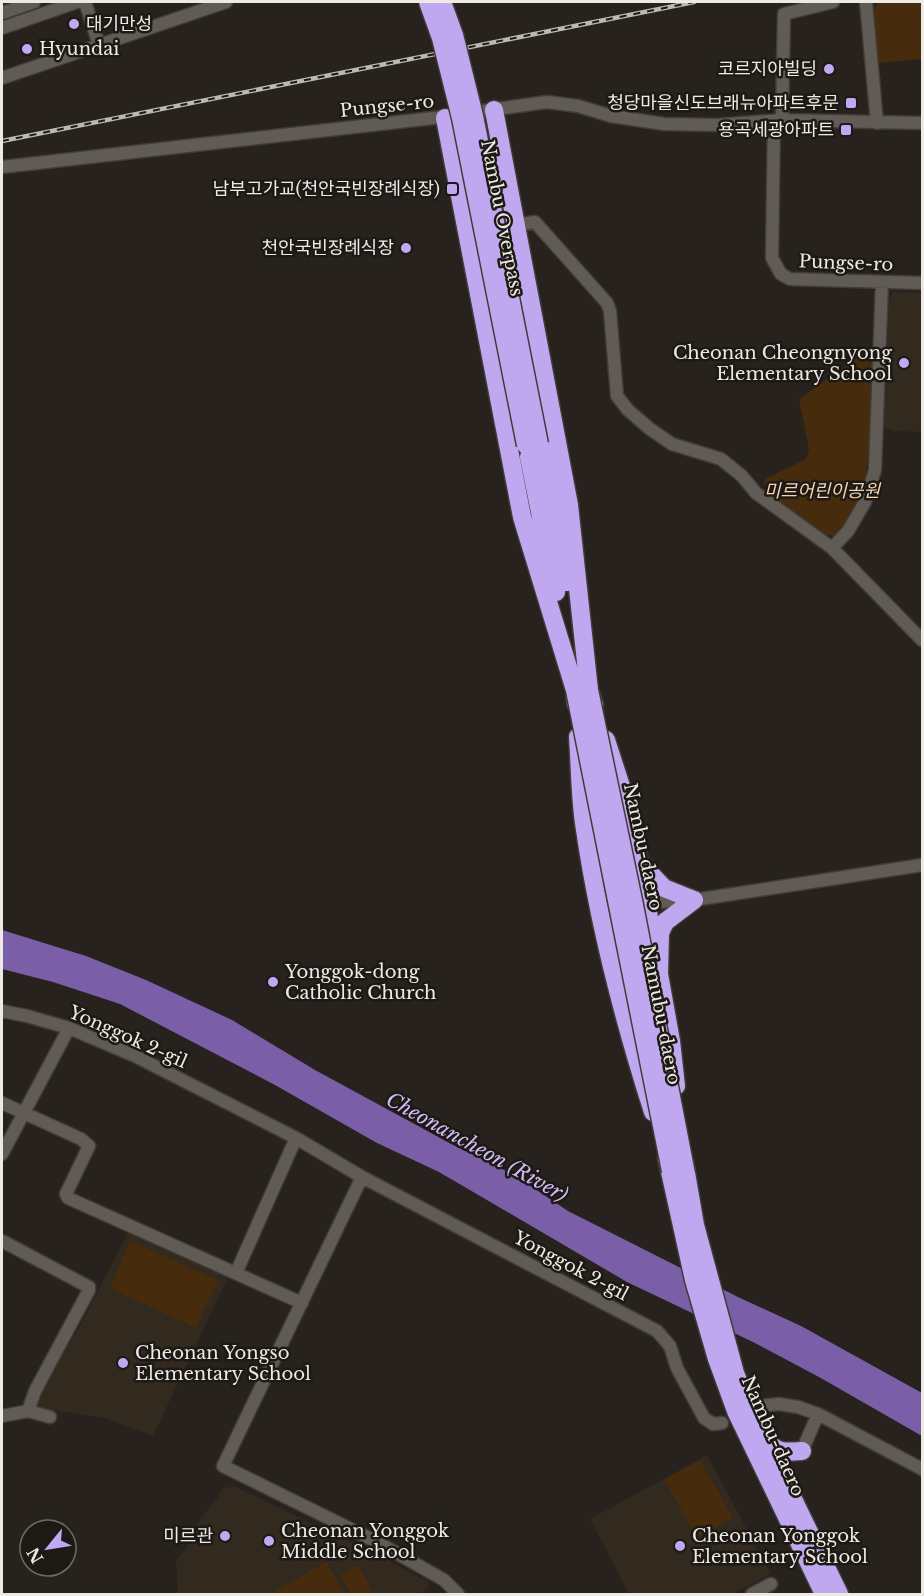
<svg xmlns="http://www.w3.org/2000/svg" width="924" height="1596" font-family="'Libre Baskerville','Noto Sans KR',serif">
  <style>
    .built { fill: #32291f }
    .green { fill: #462c0c }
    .water { fill: #7a5fa8 }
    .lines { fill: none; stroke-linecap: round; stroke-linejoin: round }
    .minor-casing { stroke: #413c38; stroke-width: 15 }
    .highway-casing { stroke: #413c38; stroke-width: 21 }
    .minor { stroke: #615b56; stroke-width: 12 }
    .highway { stroke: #c0a8f0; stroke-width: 18 }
    .rail-casing { stroke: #bcb8b4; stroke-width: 4.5 }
    .rail { stroke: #1d1914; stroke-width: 2; stroke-dasharray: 7; stroke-linecap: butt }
    .highway-bridge-casing { stroke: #413c38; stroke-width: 21; stroke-linecap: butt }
    .highway-bridge { stroke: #c0a8f0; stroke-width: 18 }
    .poi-dot { fill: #c1a8f3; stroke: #1d1914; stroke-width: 2 }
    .labels { text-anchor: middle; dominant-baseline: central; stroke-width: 5; stroke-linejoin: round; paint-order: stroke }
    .poi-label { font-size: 18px; fill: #edeae6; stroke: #1d1914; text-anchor: end }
    .street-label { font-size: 18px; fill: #edeae6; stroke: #1d1914 }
    .park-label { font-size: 18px; font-style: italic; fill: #f4d4b2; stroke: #1d1914 }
    .water-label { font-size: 20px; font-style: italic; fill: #cfbbf8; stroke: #1d1914 }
  </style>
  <rect width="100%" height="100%" fill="#27221d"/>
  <path class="built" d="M894,292L922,293V432L894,431L884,427L889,299Z
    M128,1233L229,1275L153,1436L105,1418L39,1408L37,1399L80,1326Z
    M707,1455L771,1574L732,1594H629L590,1519Z
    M234,1486L388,1560L428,1582L429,1588L418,1594H178L176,1560L187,1547L200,1519L218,1497L221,1489Z"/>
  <path class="green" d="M879,2H921L922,59L878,63L874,8Z
    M872,350C871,391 874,475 854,511C849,521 842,529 833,536C810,533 776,502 764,483L766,479L806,459L809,449L799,399L858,357Z
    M130,1241L218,1280L196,1328L110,1288Z
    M700,1460L733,1518L697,1537L664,1480Z
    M326,1562L345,1594H270Z
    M358,1565L374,1594H351L340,1575Z"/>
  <path class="water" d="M2,930L86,956L146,980L232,1020L315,1070L453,1145L514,1175L568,1211L740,1298L801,1326L922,1393V1436L819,1377L755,1343L627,1282L439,1172L377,1143L275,1085L120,1004L53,982L2,969Z"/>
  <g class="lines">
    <defs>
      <path id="minor" d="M85,2L99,45
        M866,2L877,123
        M2,13L34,2
        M2,28L77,2
        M2,78L226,2
        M468,113L547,102L578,106L611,116L664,124L717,125L782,120L922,123
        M782,120L784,14L833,2
        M774,121L772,258L781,274L790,279L922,283
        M2,167L451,116
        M489,229L535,222L607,303L610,311L617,396L628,410L650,429L672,444L721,459L742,476L756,493L832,548L922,640
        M832,548L848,531L865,502L875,470L882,282
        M642,905L667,901L694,900L922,865
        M2,1011L27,1016L69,1028L135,1056L296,1138L362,1177L657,1331L670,1346L677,1368L704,1418L713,1424L722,1423
        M2,1103L81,1139L89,1146L66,1194L68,1198L302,1303
        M2,1154L69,1028
        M362,1177L223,1466L377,1542L444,1580L458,1594
        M2,1241L89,1287V1290L35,1391L28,1411
        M236,1273L296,1138
        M761,1406L779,1404L798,1407L818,1414L922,1469
        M2,1416L28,1411L50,1417
        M802,1451L818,1414
        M752,1594L771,1584"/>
      <path id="highway" d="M494,110L569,505L589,690L594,705
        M445,118L522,517L575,690L576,703
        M539,444L567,582
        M529,457L556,592
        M578,737C580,765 580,795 584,823C598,921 623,1018 653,1112
        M606,740L627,805L639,862L664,888L694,900
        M639,862L654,946
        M676,1086L671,1041L659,974L660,933L665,922L694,900
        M667,1158L694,1280L717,1359L736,1411L824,1594
        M684,1161L695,1225L735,1373L748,1406L839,1594
        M765,1438C776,1454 785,1452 802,1451"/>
    </defs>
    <use href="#minor" class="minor-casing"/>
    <use href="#highway" class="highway-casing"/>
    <use href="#minor" class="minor"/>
    <use href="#highway" class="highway"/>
    <defs>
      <path id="rail" d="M2,141L694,2"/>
    </defs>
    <use href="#rail" class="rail-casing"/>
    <use href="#rail" class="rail"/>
    <defs>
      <path id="highway-bridge" d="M428,2L441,38L461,118L526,445
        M442,2L454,35L474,116L539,444
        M575,690L671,1171
        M589,690L634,905L686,1174"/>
    </defs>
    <use href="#highway-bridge" class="highway-bridge-casing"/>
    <use href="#highway-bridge" class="highway-bridge"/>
  </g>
  <g class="poi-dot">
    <circle cx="74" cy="24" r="6"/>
    <circle cx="27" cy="49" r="6"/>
    <circle cx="829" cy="69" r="6"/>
    <rect x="845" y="97" width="12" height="12" rx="3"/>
    <rect x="840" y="124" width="12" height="12" rx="3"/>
    <rect x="446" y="183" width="12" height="12" rx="3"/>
    <circle cx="406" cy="248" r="6"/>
    <circle cx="904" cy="363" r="6"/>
    <circle cx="273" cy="982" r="6"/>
    <circle cx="123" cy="1363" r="6"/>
    <circle cx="225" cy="1536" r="6"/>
    <circle cx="269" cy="1541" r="6"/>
    <circle cx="680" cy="1546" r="6"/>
  </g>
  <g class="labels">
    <g class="poi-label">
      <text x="86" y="24" text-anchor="start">대기만성</text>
      <text x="39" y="49" text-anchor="start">Hyundai</text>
      <text x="817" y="69">코르지아빌딩</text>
      <text x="839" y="103">청당마을신도브래뉴아파트후문</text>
      <text x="834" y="130">용곡세광아파트</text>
      <text x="440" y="189">남부고가교(천안국빈장례식장)</text>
      <text x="394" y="248">천안국빈장례식장</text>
      <text x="892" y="353">Cheonan Cheongnyong<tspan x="892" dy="21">Elementary School</tspan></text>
      <text x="285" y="972" text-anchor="start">Yonggok-dong<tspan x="285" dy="21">Catholic Church</tspan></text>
      <text x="135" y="1353" text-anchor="start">Cheonan Yongso<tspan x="135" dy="21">Elementary School</tspan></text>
      <text x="281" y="1531" text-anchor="start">Cheonan Yonggok<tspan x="281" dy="21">Middle School</tspan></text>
      <text x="213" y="1536">미르관</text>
      <text x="692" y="1536" text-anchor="start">Cheonan Yonggok<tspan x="692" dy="21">Elementary School</tspan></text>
    </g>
    <g class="street-label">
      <text transform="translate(387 106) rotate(-6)">Pungse-ro</text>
      <text transform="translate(502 218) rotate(79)">Nambu Overpass</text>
      <text transform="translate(846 263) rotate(2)">Pungse-ro</text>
      <text transform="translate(643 847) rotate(78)">Nambu-daero</text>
      <text transform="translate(661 1015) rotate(79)">Namubu-daero</text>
      <text transform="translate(128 1037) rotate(24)">Yonggok 2-gil</text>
      <text transform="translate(571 1266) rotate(28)">Yonggok 2-gil</text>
      <text transform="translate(773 1436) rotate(66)">Nambu-daero</text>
    </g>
    <g class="park-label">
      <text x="822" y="491">미르어린이공원</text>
    </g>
    <g class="water-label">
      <text transform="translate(477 1147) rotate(29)">Cheonancheon (River)</text>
    </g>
  </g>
  <rect width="924" height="1596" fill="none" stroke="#edeae6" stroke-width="6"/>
  <g transform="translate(48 1548) rotate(240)"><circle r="28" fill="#1d1914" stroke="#706d68" stroke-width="1.5"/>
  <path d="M0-4.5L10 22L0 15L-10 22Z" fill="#c1a8f3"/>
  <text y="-9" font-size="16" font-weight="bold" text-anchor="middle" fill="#edeae6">N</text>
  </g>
</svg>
